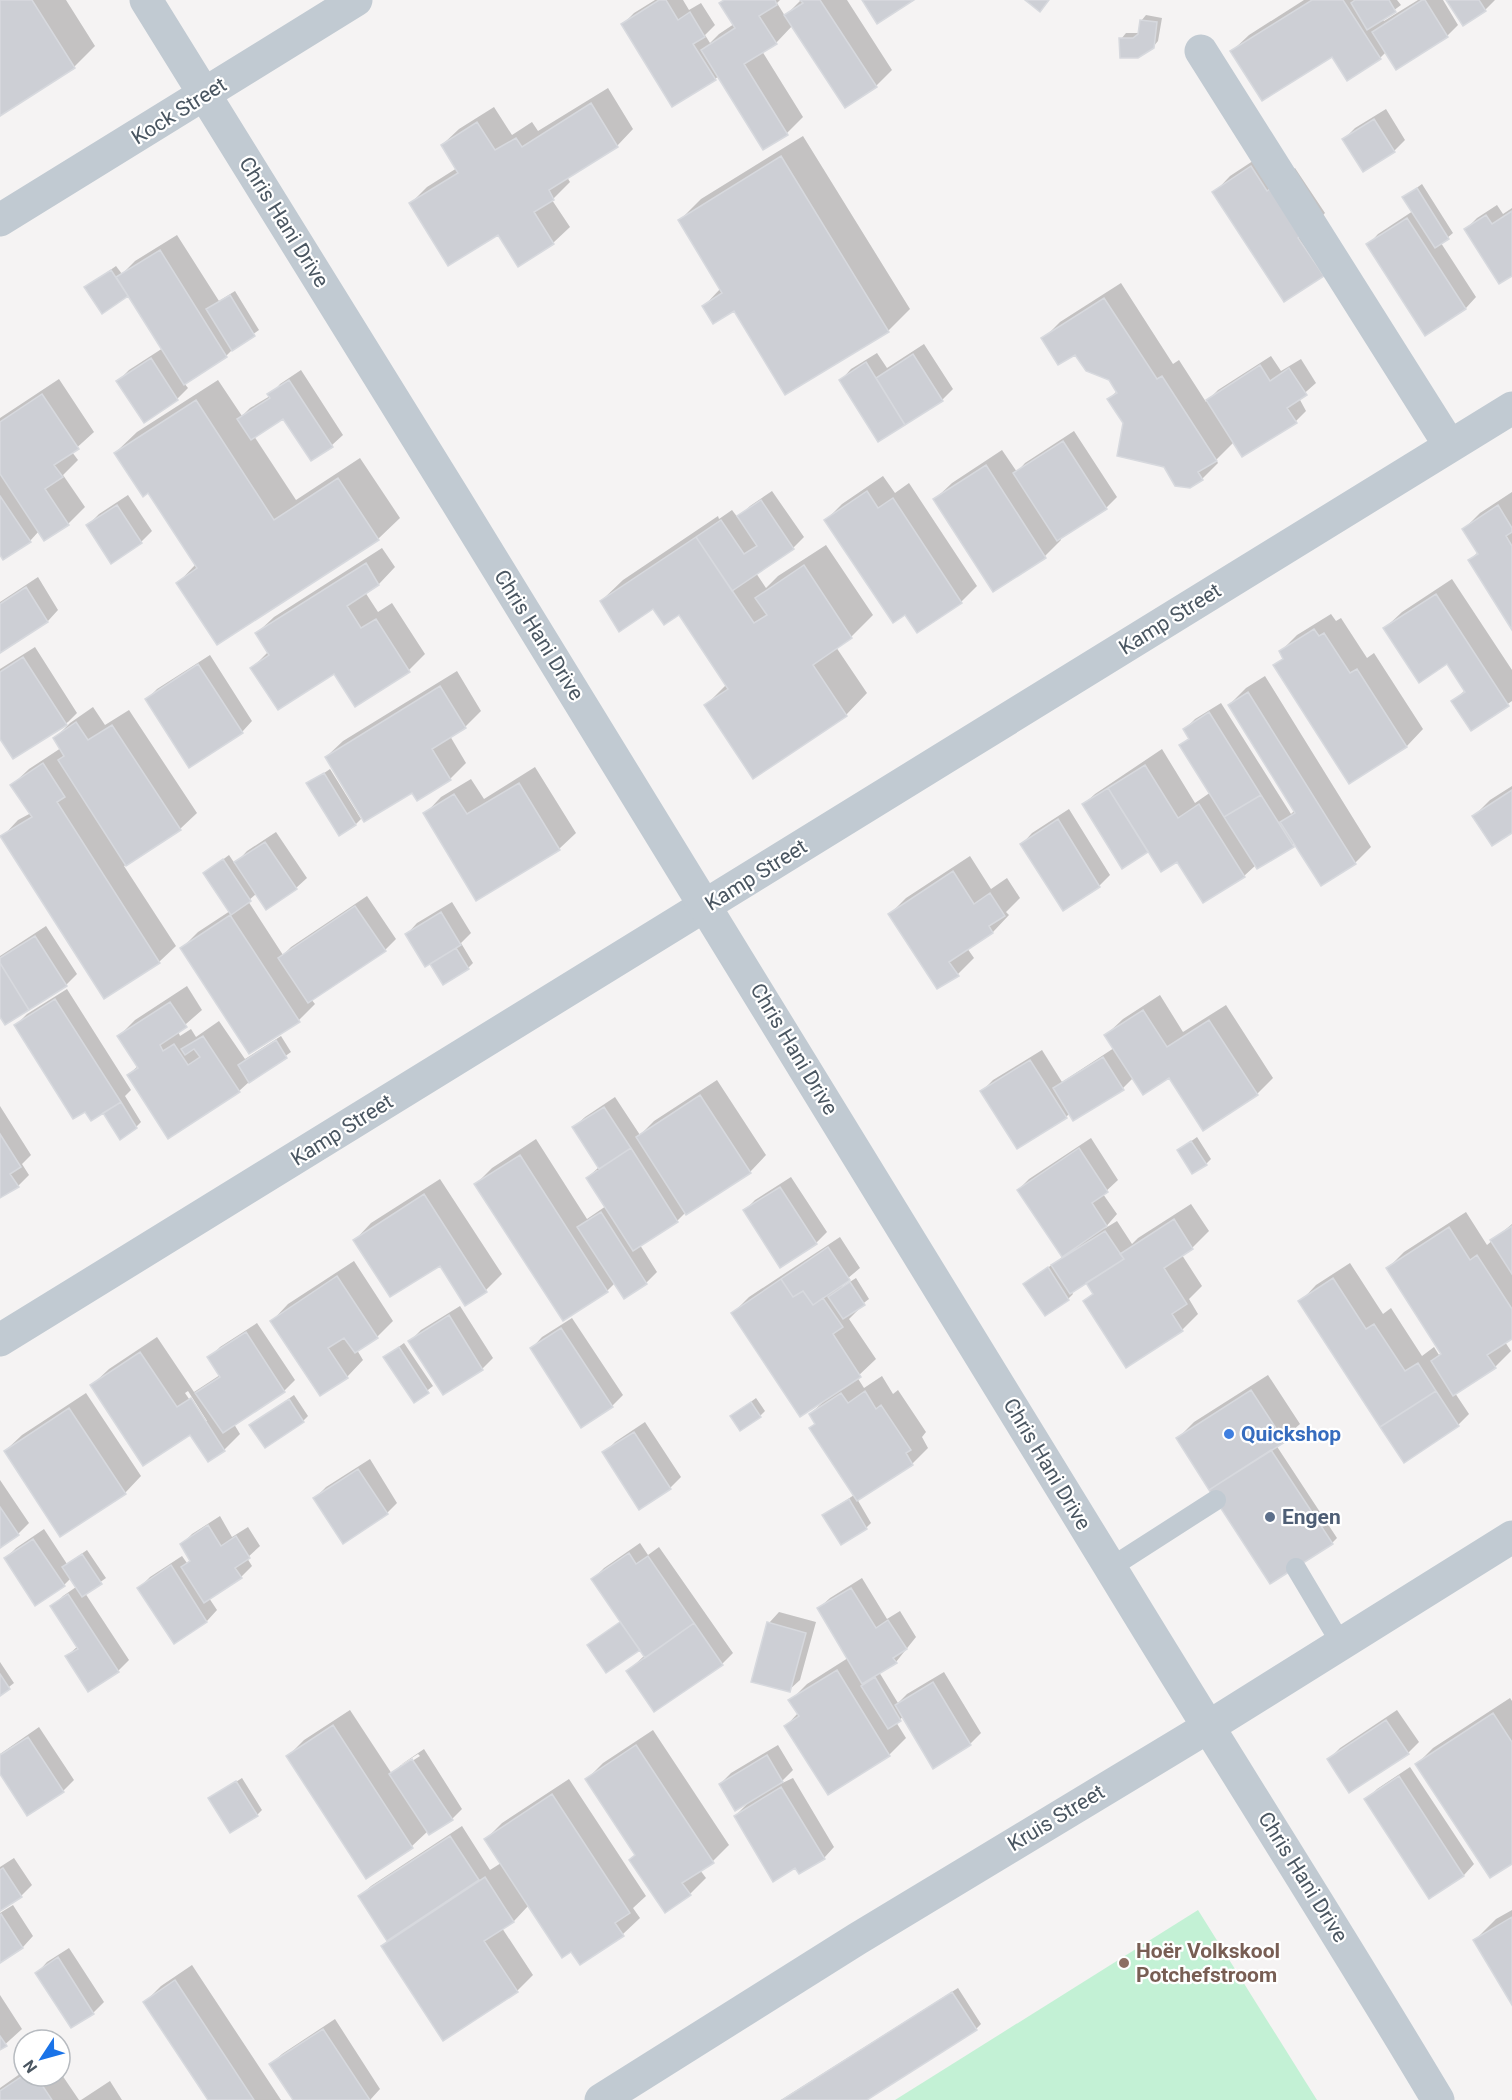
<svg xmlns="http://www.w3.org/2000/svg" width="1512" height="2100" font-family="Roboto,sans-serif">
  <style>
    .green { fill: #c3f1d5 }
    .shadow { fill: #0003; fill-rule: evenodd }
    .building { fill: #cdcfd5; stroke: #d7d9de; stroke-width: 1.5 }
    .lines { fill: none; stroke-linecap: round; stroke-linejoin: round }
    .service { stroke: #c1cad2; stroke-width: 20 }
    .minor { stroke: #c1cad2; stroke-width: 33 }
    .tertiary { stroke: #c1cad2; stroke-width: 33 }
    .shop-dot { fill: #3f7fe0; stroke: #fff; stroke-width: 2 }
    .service-dot { fill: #5c6f8a; stroke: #fff; stroke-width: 2 }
    .education-dot { fill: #8d6e63; stroke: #fff; stroke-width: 2 }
    .labels { text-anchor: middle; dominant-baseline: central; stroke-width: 4.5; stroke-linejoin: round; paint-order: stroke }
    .street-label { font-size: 21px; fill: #4a5661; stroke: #fff }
    .shop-label { font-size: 21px; font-weight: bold; fill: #366cbe; stroke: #fff; text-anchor: start }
    .service-label { font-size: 21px; font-weight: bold; fill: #4e5e75; stroke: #fff; text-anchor: start }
    .education-label { font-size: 21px; font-weight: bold; fill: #785e54; stroke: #fff; text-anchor: start }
  </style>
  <rect width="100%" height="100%" fill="#f5f3f3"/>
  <path class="green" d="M1198,1910L1317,2100H895Z"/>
  <path class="shadow" d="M0,0H66L95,46L74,67L0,114Z
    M655,0H683L689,10L701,3L715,25L705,35L710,43L719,34L734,24L724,0H780L777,3L785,16L801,0H847L892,70L876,86L793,25L776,43L762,51L803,117L787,133L763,148L719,76L715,79L623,24L634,13Z
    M1304,0H1397L1401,5L1382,19L1384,21L1418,0H1443L1458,25L1447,36L1396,68L1386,52L1380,58L1232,51L1249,35Z
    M1448,0H1495L1485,10Z
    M1146,15L1162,18L1158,41L1153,47L1121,39L1126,33H1139L1141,21Z
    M608,88L633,129L617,146L567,177L570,182L552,200L570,227L553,243L498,233L411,203L427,187L457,168L442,145L459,129L494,107L512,135L532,122L538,131Z
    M1386,109L1405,140L1394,151L1363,170L1344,139L1355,128Z
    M803,136L910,309L889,330L786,393L734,309L704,306L721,288L680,220L701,199Z
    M1268,151L1284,176L1295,168L1325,213L1315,223L1323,275L1214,193L1230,176Z
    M1422,184L1453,233L1441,243L1476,297L1466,308L1426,334L1368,245L1378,234L1413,211L1404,197Z
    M1497,205L1503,214L1512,208V274L1466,229L1477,218Z
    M177,235L219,301L235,291L259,330L236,346L226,356L184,383L188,388L177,399L118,381L129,370L163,348L129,294L127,295L86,287L116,266L122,274L135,261Z
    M1121,283L1173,364L1179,360L1206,402L1218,390L1271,356L1281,371L1301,359L1316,383L1299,398L1306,411L1296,421L1234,442L1216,460L1218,463L1202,479L1165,465L1125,423L1109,399L1117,391L1110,379L1075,352L1043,339L1060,322Z
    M924,344L953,389L942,400L879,440L841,380L851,369L877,353L887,368Z
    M301,370L343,435L332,445L284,417L254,436L296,500L360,458L400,518L378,539L178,583L196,564L149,491L115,453L137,432L218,380L242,416L250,408L270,396L280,384Z
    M59,379L94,432L72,452L78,460L63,475L85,507L68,524L44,539L39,531L30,541L0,553V418Z
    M1074,431L1117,497L1106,508L1060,537L1061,540L1045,556L994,590L935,499L952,483L1002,450L1017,472L1025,463Z
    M883,476L895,493L909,483L977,586L961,602L905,613L826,520L842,504Z
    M772,491L804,537L793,548L756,573L766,588L778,576L826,545L873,615L851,637L836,647L867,693L846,715L705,706L727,684L679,613L654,607L601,601L623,580L718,516L719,519L732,510L738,518L750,506Z
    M1512,492V627L1469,561L1478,552L1464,529L1480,513Z
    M128,495L152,531L141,542L111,561L88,525L99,514Z
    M382,548L395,567L379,584L365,592L378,612L392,603L425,654L409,670L334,672L252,668L269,651L257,633L274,617Z
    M38,577L58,610L48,621L0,652V602Z
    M1452,579L1512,670V701L1471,729L1453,702L1466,689L1448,662L1385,628L1402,612Z
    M1331,614L1336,621L1341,618L1367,658L1374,653L1423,729L1407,746L1349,782L1275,666L1284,657L1280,652L1297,635Z
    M35,647L77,713L68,722L13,757L0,737V669Z
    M210,655L252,721L242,732L147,699L157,689Z
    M457,671L481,711L465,727L450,736L466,763L450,779L412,791L326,757L343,741Z
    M1265,676L1371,847L1355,863L1295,843L1256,865L1244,876L1149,851L1123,867L1084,804L1095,794L1162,749L1195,803L1211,792L1181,745L1190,737L1185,729L1195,719L1221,703L1291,814L1295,810L1229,705L1246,688Z
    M93,707L105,725L129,710L197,813L180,829L124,866L176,946L159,962L2,837L18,820L31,813L12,785L29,769L61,748L55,738L70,723Z
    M535,767L576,833L559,849L425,814L441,797L471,779L484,799Z
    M330,769L361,819L356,824L308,784Z
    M1512,786V832L1474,816L1490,800Z
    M1069,809L1110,875L1099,886L1063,909L1022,844L1032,833Z
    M276,832L307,878L296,888L257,893L248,901L283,955L291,947L367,896L396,939L385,950L311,999L315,1004L299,1020L182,948L198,932L230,911L205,873L229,855L235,864L247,851Z
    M970,856L991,889L1007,878L1020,898L1006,912L1009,915L993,932L967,948L974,958L958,974L938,987L890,914L906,898Z
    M452,902L471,933L461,943L473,963L468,968L432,964L437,960L407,934L417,923Z
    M46,926L77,974L66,985L0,1014V956Z
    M187,986L202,1010L178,1031L180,1036L191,1029L196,1037L219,1021L245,1059L281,1036L291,1052L249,1082L239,1091L128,1075L138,1066L119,1036L135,1020Z
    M67,989L131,1090L125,1096L141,1122L136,1127L103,1111L16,1025L27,1014Z
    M1160,995L1183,1032L1226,1005L1273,1078L1257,1094L1169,1076L1133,1078L1123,1088L1070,1113L1066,1117L982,1091L993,1080L1042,1050L1062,1082L1114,1048L1106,1035L1123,1019Z
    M717,1080L766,1155L750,1172L686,1212L677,1221L640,1245L657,1272L646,1283H615L607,1291L476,1184L492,1168L536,1139L587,1219L606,1206L587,1178L599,1167L574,1127L585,1117L615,1097L640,1135L654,1121Z
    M0,1106L31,1155L22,1164L29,1175L18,1186L0,1197Z
    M1197,1137L1211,1159L1206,1164L1179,1150Z
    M1091,1138L1118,1180L1103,1194L1117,1214L1104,1229L1117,1221L1132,1244L1138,1238L1191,1204L1209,1231L1192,1248L1182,1255L1202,1286L1189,1299L1198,1314L1182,1330L1085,1302L1094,1293L1086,1281L1071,1291L1073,1294L1068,1299L1025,1284L1053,1264L1054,1265L1063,1256L1018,1190L1029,1179Z
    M791,1177L827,1232L816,1243L781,1266L745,1210L755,1200Z
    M440,1179L502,1274L486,1290L440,1264L355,1240L371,1223Z
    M1466,1212L1487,1245L1512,1224V1337L1505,1342L1511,1351L1495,1367L1455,1393L1469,1414L1458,1425L1404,1460L1300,1302L1316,1285L1350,1263L1383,1314L1391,1308L1422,1356L1434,1347L1439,1355L1442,1352L1388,1268L1404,1252Z
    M840,1237L860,1268L841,1284L842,1287L856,1278L869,1299L857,1308L858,1310L849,1319L876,1359L857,1377L864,1388L882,1376L893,1394L898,1390L926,1432L922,1437L928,1448L912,1464L857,1499L871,1523L866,1528L824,1515L854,1495L811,1428L816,1423L810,1414L822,1403L733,1313L749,1297Z
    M354,1261L393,1321L377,1337L357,1350L363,1360L347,1377L320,1394L272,1321L288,1304Z
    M460,1306L493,1358L482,1369L410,1341L421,1330Z
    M572,1318L623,1395L612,1406L532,1348L542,1337Z
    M257,1323L295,1380L284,1391L234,1424L240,1434L224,1450L92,1385L109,1369L157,1337L194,1392L220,1375L209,1358L220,1347ZM188,1391L207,1421H204L185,1393Z
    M404,1343L433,1386L414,1401L385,1357Z
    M1268,1375L1300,1424L1276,1445L1337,1538L1332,1543L1178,1438L1194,1422Z
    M86,1393L141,1476L125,1493L5,1451L22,1435Z
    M294,1395L308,1416L303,1421L251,1425Z
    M756,1398L765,1411L760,1416H732Z
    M645,1422L681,1477L670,1488L604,1453L615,1442Z
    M370,1459L397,1503L387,1513L315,1498L326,1487Z
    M0,1480L29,1523L18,1534L0,1546Z
    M220,1516L232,1537L248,1527L260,1546L247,1558L252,1566L241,1577L209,1598L217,1610L207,1621L175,1642L139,1588L150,1577L182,1556L187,1563L191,1560L181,1545L192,1534Z
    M44,1529L67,1564L87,1550L106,1578L85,1593L129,1660L118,1671L67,1656L78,1646L52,1607L63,1596L76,1587L71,1578L64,1585L6,1558L16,1548Z
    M640,1543L648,1555L659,1547L733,1653L722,1664L628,1671L645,1655L640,1648L594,1640L622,1621L593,1579L604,1568Z
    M862,1578L887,1619L900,1611L916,1637L896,1662L879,1672L898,1703L907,1694L944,1672L981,1733L970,1744L903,1717L896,1722L906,1738L890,1754L828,1793L786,1726L798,1713L790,1701L807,1684L848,1658L819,1608L830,1598Z
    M779,1612L816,1622L800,1680L789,1690L769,1623Z
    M0,1662L14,1683L0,1694Z
    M1510,1698L1512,1701V1862L1417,1764L1433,1748Z
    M350,1710L392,1774L402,1764L424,1749L462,1809L452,1819L428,1831L412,1846L366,1877L288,1756L304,1740ZM418,1754L420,1756L401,1768V1765Z
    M1397,1710L1419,1742L1408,1753L1329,1759L1340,1748Z
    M39,1727L74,1780L63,1791L0,1771V1754Z
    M653,1730L729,1845L713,1861L700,1870L706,1878L690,1894L637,1854L587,1779L603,1763Z
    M778,1745L793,1770L778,1785L793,1778L834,1847L824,1858L796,1866L735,1816L750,1801L720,1784L731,1773Z
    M1410,1767L1474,1864L1464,1875L1429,1897L1366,1800L1377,1789Z
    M242,1778L262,1810L257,1815L210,1799Z
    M569,1779L646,1896L633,1908L640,1918L623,1934L580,1963L571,1950L529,1905L514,1921L502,1928L533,1975L517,1991L383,1946L388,1940L360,1896L371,1886L462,1826L490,1870L501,1863L486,1839L502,1823Z
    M14,1858L32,1885L21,1896L0,1909V1867Z
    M13,1905L33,1936L23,1947L0,1962V1913Z
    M1512,1910V2002L1474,1941L1496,1919Z
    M69,1948L104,2002L93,2013L72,2026L37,1973L47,1962Z
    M192,1965L281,2100H210L145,2002L161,1986Z
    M958,1988L981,2024L976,2029L864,2100H781Z
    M0,1995L22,2029L0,2049Z
    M335,2019L380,2089L370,2100H294L271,2064L282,2054Z
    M24,2071V2076H60V2072L79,2100H0V2088Z
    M110,2081L122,2100H81Z"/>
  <path class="building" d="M0,0H32L75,68L0,116Z
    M659,0H666L678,20L690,12L705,37L693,44L716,80L672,107L621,24Z
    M724,0H775L777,5L759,16L777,44L744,64L788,135L763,150L701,50L735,28L719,3Z
    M800,0H820L877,87L845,108L784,15L803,3Z
    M862,0H914L877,24Z
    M1025,0H1049L1040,12Z
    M1312,0H1343L1381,59L1347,81L1332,57L1262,101L1230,51Z
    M1355,0H1389L1396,12L1367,30L1351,3Z
    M1422,0H1425L1448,37L1396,70L1372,32Z
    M1446,0H1479L1486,11L1463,26Z
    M1140,20L1157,22L1154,48L1138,58H1120L1119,38H1133L1138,34Z
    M591,103L618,147L549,190L554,200L534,212L554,244L518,267L498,235L448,266L409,203L458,173L441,145L477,122L495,150L516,138L522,147Z
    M1374,119L1395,152L1363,172L1342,139Z
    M781,156L889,332L785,395L734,311L713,324L702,306L722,293L678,220Z
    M1251,166L1267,191L1278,183L1309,230L1298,238L1324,276L1284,302L1212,192Z
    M1417,188L1449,239L1435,248L1402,197Z
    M1512,211V276L1499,284L1464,229L1486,215L1492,224Z
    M1407,218L1466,309L1425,336L1366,244Z
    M160,250L227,357L184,385L116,277Z
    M111,270L128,296L102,314L84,287Z
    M230,295L255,336L232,351L206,309Z
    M1104,298L1157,379L1162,376L1217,461L1198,472L1203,480L1190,488L1175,486L1164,467L1117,456L1123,423L1107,399L1117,393L1109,380L1086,371L1075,355L1058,365L1041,338Z
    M913,354L943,401L905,425L876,378Z
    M151,358L178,400L144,423L116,381Z
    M866,362L905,425L878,442L839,380Z
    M1260,365L1270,381L1289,368L1307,395L1287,408L1297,423L1242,457L1206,400Z
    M289,380L333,447L311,461L283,419L251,440L237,419L270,398L267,394Z
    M42,394L79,449L54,465L63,477L45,489L69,525L44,541L0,474V422Z
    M196,400L274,520L338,478L379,540L217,645L176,583L197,568L148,493L143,497L114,453Z
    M1063,441L1107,509L1057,541L1013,473Z
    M986,465L1046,558L993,592L933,499Z
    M867,491L878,508L893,498L962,603L917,633L905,615L893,623L824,520Z
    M0,496L31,542L3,560L0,555Z
    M761,500L794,549L732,591L696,537L721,520L744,554L757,546L737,516Z
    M117,505L142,543L111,564L86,525Z
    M1498,505L1512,528V532L1506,536L1512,546V630L1468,560L1478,554L1462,529Z
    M696,537L754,623L767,615L755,598L804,565L852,638L813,665L847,716L753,779L704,705L728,689L679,615L664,625L653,609L619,632L600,601Z
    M366,563L379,585L347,606L361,628L376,619L410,672L355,707L334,674L278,710L250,668L269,655L255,633Z
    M26,587L48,622L0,653V604Z
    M1436,594L1509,706L1471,731L1451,701L1465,692L1447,664L1419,683L1383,628Z
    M1314,629L1319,636L1324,633L1350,673L1357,669L1407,747L1349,784L1273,665L1283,659L1279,651Z
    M23,657L67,725L13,759L0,739V672Z
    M198,664L243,733L189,768L145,699Z
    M440,686L466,728L432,749L451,780L417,801L412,793L364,822L325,757Z
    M1248,692L1356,864L1321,886L1280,822L1295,813L1228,705Z
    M1209,712L1261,795L1224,817L1179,745L1189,739L1183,729Z
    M76,722L88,740L112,725L181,830L126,866L58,760L64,756L53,738Z
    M43,763L65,797L57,802L160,963L104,999L0,836L32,817L10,785Z
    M1145,765L1178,818L1199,804L1245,877L1203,903L1177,862L1161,872L1108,788Z
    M324,773L356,825L339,836L306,783Z
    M519,783L560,850L476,901L423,813L454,794L467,814Z
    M1108,788L1148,852L1122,869L1082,804Z
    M1512,790V833L1492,846L1472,816Z
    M1261,795L1294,847L1257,869L1224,817Z
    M1058,819L1100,887L1063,911L1020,844Z
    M265,842L297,889L266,910L234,862Z
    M223,859L251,901L231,915L203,873Z
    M953,871L974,904L990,893L1005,916L989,926L993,933L949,962L959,976L937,989L888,914Z
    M355,906L386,951L308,1003L278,958Z
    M441,912L461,945L425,967L405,934Z
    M230,915L300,1022L249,1054L180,948Z
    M35,936L67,986L29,1010L0,963V958Z
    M456,948L469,969L443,985L430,964Z
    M0,963L29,1010L5,1025L0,1017Z
    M55,999L121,1102L91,1121L85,1112L73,1119L14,1025Z
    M170,1002L187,1027L160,1045L163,1051L174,1044L188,1065L200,1057L194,1049L185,1055L181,1049L203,1036L240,1092L168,1139L127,1075L138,1068L117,1036Z
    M1143,1010L1167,1047L1209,1020L1258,1095L1203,1131L1169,1078L1143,1095L1104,1035Z
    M276,1040L287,1058L249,1083L238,1065Z
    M1103,1057L1124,1090L1073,1121L1053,1088Z
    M1030,1060L1067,1118L1017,1149L980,1091Z
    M700,1095L751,1173L686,1215L636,1137Z
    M121,1102L137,1128L120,1140L103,1113Z
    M604,1107L631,1148L599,1169L572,1127Z
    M0,1134L21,1167L10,1174L19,1187L0,1198Z
    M1191,1141L1207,1165L1192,1174L1177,1150Z
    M631,1148L678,1222L633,1251L586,1178Z
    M1079,1148L1108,1192L1092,1203L1107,1226L1062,1257L1017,1190Z
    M520,1155L608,1292L563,1321L474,1184Z
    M780,1187L817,1244L780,1268L743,1210Z
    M424,1194L487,1292L465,1306L440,1266L390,1297L353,1240Z
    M601,1212L647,1284L624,1299L577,1227Z
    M1174,1219L1193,1249L1164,1268L1187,1304L1172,1314L1183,1331L1126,1368L1083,1301L1093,1294L1086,1283L1124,1259L1120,1254Z
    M1512,1226V1274L1490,1240Z
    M1449,1227L1470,1260L1477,1255L1512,1309V1339L1487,1355L1496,1368L1453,1396L1431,1361L1441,1354L1386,1268Z
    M1105,1231L1124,1259L1070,1294L1051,1265Z
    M828,1247L850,1280L813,1305L803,1291L793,1297L781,1279Z
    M1048,1267L1069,1300L1045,1316L1023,1284Z
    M337,1276L378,1338L355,1353L344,1338L328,1348L348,1378L320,1396L270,1321Z
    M1333,1278L1366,1329L1374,1324L1405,1371L1418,1363L1436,1391L1380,1427L1298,1301Z
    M781,1279L793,1297L803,1291L813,1305L823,1298L843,1327L833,1334L861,1377L800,1417L731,1313Z
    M850,1282L865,1305L843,1319L828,1297Z
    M449,1315L483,1370L443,1395L408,1341Z
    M561,1328L613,1407L581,1428L530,1348Z
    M246,1332L285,1392L223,1433L195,1393L220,1377L207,1357Z
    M399,1347L429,1393L414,1403L383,1357Z
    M140,1352L177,1407L191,1398L225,1451L208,1462L190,1435L143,1466L90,1385Z
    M1251,1390L1285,1442L1209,1490L1176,1438Z
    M865,1391L876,1409L881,1405L911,1450L906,1453L913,1465L857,1501L809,1428L815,1424L809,1414L841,1393L848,1403Z
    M1436,1391L1459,1426L1404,1463L1380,1427Z
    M289,1399L304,1422L265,1448L249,1425Z
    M751,1402L761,1417L740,1431L730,1416Z
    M69,1408L126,1494L60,1537L4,1451Z
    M634,1432L671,1489L639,1510L602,1452Z
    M1271,1450L1333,1544L1270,1584L1209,1490Z
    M358,1469L388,1514L343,1544L313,1498Z
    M849,1499L867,1529L841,1545L822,1515Z
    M0,1507L19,1535L0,1548Z
    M208,1525L221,1546L236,1536L250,1558L235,1568L242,1578L204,1603L181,1567L190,1561L180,1544Z
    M33,1539L65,1586L35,1606L4,1558Z
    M629,1553L636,1564L648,1556L694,1623L645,1658L591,1579Z
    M82,1554L102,1584L82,1597L62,1567Z
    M171,1565L207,1622L174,1644L137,1588Z
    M851,1588L876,1628L888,1620L907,1649L893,1658L897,1663L862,1684L817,1608Z
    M68,1594L119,1672L88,1692L65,1656L78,1649L50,1606Z
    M620,1622L640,1650L606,1673L587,1645Z
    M767,1622L806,1633L790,1692L751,1682Z
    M694,1623L723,1665L654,1712L626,1671Z
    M837,1670L890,1756L828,1795L784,1726L799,1716L788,1700Z
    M0,1674L10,1689L0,1696Z
    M875,1677L901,1721L888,1729L861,1686Z
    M933,1682L971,1745L933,1769L895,1705Z
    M1493,1713L1512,1742V1864L1490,1878L1415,1764Z
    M1386,1720L1409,1754L1349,1793L1327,1759Z
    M333,1725L413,1848L366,1879L286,1756Z
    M28,1737L64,1792L27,1816L0,1774V1755Z
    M636,1745L714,1863L682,1883L691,1895L665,1913L629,1860L635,1855L585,1779Z
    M767,1755L783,1782L735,1811L719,1784Z
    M412,1759L453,1820L429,1835L389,1774Z
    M1399,1776L1464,1876L1429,1899L1364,1799Z
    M236,1781L258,1816L230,1833L208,1798Z
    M781,1787L825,1859L799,1874L795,1868L773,1882L734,1816Z
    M552,1794L630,1913L615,1923L624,1936L580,1965L571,1952L562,1958L484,1839Z
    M450,1836L479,1880L387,1941L358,1896Z
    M3,1868L22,1897L0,1911V1870Z
    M485,1877L514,1922L484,1941L518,1992L443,2041L381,1946Z
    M1,1914L23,1948L0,1963V1915Z
    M1512,1917V2005L1473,1940Z
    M58,1957L94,2014L71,2028L35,1973Z
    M175,1980L254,2100H208L143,2002Z
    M952,1992L977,2030L867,2100H782Z
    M323,2029L370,2100H293L269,2064Z
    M0,2036L7,2046L0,2050Z
    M24,2075L36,2076L52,2100H0V2091Z"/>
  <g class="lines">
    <path class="service" d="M1110,1568L1216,1500
      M1296,1568L1340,1642"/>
    <path class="minor" d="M1201,51L1450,446
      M0,220L356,0
      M0,1340L1512,408"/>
    <path class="tertiary" d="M146,0C469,519 788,1040 1107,1562C1216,1742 1330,1919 1438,2100
      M601,2100L857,1939L1208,1727L1512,1537"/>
  </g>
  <circle class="shop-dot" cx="1229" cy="1434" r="6"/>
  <circle class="service-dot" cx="1270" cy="1517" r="6"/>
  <circle class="education-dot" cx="1124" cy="1963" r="6"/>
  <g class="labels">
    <g class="street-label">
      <text transform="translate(179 111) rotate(-32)">Kock Street</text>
      <text transform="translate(284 222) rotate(58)">Chris Hani Drive</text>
      <text transform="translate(1170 619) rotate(-32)">Kamp Street</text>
      <text transform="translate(539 635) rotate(58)">Chris Hani Drive</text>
      <text transform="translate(756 875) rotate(-32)">Kamp Street</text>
      <text transform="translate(794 1049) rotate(59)">Chris Hani Drive</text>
      <text transform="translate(342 1130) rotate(-32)">Kamp Street</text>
      <text transform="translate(1047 1464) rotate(59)">Chris Hani Drive</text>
      <text transform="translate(1056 1818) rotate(-31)">Kruis Street</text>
      <text transform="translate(1303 1877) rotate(58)">Chris Hani Drive</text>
    </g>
    <g class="shop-label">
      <text x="1241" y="1434">Quickshop</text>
    </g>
    <g class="service-label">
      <text x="1282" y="1517">Engen</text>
    </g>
    <g class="education-label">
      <text x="1136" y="1951">Hoër Volkskool<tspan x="1136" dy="24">Potchefstroom</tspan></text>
    </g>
  </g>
  <g transform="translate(42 2058) rotate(234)"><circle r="28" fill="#ffffff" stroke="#b7bbc0" stroke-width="1.5"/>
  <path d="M0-4.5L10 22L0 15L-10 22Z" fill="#1a73e8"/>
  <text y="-9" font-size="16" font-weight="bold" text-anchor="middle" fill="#4a5661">N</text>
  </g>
</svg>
